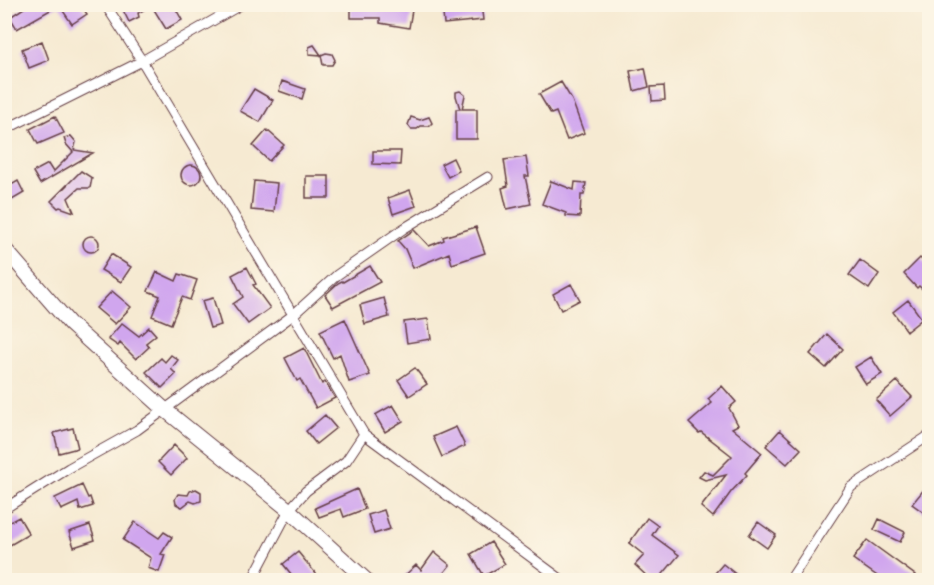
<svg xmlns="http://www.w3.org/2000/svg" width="934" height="585" font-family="'EB Garamond',serif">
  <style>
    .building { fill: #d0a6ee }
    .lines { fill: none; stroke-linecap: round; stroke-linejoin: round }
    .minor-casing { stroke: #643d44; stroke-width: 11 }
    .primary-casing { stroke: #643d44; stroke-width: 16 }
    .minor { stroke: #fff; stroke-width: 9 }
    .primary { stroke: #fff; stroke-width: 14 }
  </style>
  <rect width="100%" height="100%" fill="#fcf5e5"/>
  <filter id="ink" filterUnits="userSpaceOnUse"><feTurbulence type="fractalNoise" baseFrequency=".0167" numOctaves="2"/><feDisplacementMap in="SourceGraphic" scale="12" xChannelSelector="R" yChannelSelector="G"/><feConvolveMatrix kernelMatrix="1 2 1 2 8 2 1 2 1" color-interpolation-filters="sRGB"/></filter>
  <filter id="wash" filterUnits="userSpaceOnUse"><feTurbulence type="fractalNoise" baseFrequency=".008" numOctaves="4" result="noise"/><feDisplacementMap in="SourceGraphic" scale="24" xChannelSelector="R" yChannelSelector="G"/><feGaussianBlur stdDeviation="1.35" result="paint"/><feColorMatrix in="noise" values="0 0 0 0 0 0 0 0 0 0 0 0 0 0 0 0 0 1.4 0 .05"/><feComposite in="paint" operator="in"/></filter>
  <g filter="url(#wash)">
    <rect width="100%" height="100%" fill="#f6ead2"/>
    <g id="blocks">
      <path class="building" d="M30,4H80L87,14L72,24L59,5L17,29L10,17Z
        M120,4H154L138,13L139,17L129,22Z
        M160,4H173L182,20L166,29L153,8Z
        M351,4H376L412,10L409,28L380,23V18H351Z
        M442,4H481L483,20L444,24Z
        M42,41L49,60L29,68L22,49Z
        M314,45L321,55L326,53L332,54L335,60L332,65H323L321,55L309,54V47Z
        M645,68L649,87L634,91L630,71Z
        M282,81L305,89L302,99L279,91Z
        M561,82L572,100L584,133L567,140L556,112L551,114L539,94Z
        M664,86L665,100L652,101L651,87Z
        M254,89L273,100L260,122L240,111Z
        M460,91L465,95L462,109H477V139H456V109H460L456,96V92Z
        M55,116L64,133L38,144L30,129Z
        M411,117L420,120L429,117L432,123L429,126H421L417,129H411L408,125Z
        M267,130L284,145L269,161L253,146Z
        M71,136L76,142L74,150L93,153L40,184L33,172L48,164L53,172L73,152L66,144L64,138Z
        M373,151H401L400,165L373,164Z
        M526,157L529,176H525L531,204L507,209L502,188L508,186L504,160Z
        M453,158L459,171L448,177L441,164Z
        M181 175a10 10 0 1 1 20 0a10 10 0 1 1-20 0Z
        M4,169L13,184L18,181L24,193L12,200L4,187Z
        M81,171L92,178L90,188H79L68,198L74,212L60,207L58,208L51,201Z
        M306,176H329V198H306Z
        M254,181L277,183L274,212L251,210Z
        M551,181L574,190L575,182L586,183L584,195H581L580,217L566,216V213L542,204Z
        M410,190L416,206L393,214L388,198Z
        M476,227L485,253L452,264L449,253L413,268L405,249L398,241L414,230L429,246L444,240L443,237Z
        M83 244a8 8 0 1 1 16 0a8 8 0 1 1-16 0Z
        M111,254L131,267L121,282L101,270Z
        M920,258L930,267V296L919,286L917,288L904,274Z
        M860,260L879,274L869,289L849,275Z
        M370,266L380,282L333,307L325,295L338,283L342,281L343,282Z
        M247,267L256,284L253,285L270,308L248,324L233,304L243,297L232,275Z
        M157,272L176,281L179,274L197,280L190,300L182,297L171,324L152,316L160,296L148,291Z
        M571,284L580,300L561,310L553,294Z
        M112,291L131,307L115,324L96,308Z
        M213,298L221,325L210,328L202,301Z
        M384,298L389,317L365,324L360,305Z
        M908,300L922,319L907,331L893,312Z
        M345,319L370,375L349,382L340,354L333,358L320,331Z
        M428,319L431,339L407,343L404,322Z
        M122,323L139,336L149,327L156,335L146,343L149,347L136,359L120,343L118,346L108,339Z
        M827,334L843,349L826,368L810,354Z
        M304,348L322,384L325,382L335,398L316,408L300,379L297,381L285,358Z
        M171,355L178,360L171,369L176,374L162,388L146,372L161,358L165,362Z
        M871,357L882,374L866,384L855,367Z
        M415,368L427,384L409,396L398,380Z
        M897,381L912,397L890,416L876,400Z
        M722,386L736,402L729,408L738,425L732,428L762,453L745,473L747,475L731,492L713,517L701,507L726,475L705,480L699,477L704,471L713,475L732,456L701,432L699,433L689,423L712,403L708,399Z
        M393,405L403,421L385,432L375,415Z
        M325,415L336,428L316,444L306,431Z
        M456,427L465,446L442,457L433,437Z
        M73,428L78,448L59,453L54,433Z
        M780,430L801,449L787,464L766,446Z
        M174,445L187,458L171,475L158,462Z
        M930,482V517L912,504Z
        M82,485L88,498L90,497L93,506L80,510L78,502L61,510L55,498Z
        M196,489L201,492V501L195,503L190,501L182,507L176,504L175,499L178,494L188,495L190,491Z
        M357,489L365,509L344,517L341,509L319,517L315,508Z
        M384,510L390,529L374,534L368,515Z
        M19,517L29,534L10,545L4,535V525Z
        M647,518L658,526L652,535L679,555L658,580H651L635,565L644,555L629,543Z
        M879,519L905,532L900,542L874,530Z
        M135,522L159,538L164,532L172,537L161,554L165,555L159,572L148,568L151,558L123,540Z
        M758,522L776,535L767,548L749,535Z
        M90,525L95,540L74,547L69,532Z
        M867,540L915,575L911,580H883L853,559Z
        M491,542L505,564L484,576L471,554Z
        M298,552L321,580H296L283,564Z
        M434,552L450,565L438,580H400L416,565L421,570Z
        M723,564L743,580H709Z"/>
    </g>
  </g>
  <g filter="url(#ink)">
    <use href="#blocks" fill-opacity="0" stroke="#643d44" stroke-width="1.5"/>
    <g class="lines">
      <defs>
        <path id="minor" d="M105,4L142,61L364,434L562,580
          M4,130L142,61L242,4
          M4,509L69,468L137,430L293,315L337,275L403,229L488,177
          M252,580L289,510L306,491L346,461L364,434
          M790,580L851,487L930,435"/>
        <path id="primary" d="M4,248L70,324L164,409L289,510L366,580"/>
      </defs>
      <use href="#minor" class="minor-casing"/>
      <use href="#primary" class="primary-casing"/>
      <use href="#minor" class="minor"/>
      <use href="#primary" class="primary"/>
    </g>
  </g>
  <rect width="934" height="585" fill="none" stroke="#fcf5e5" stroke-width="24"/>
</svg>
